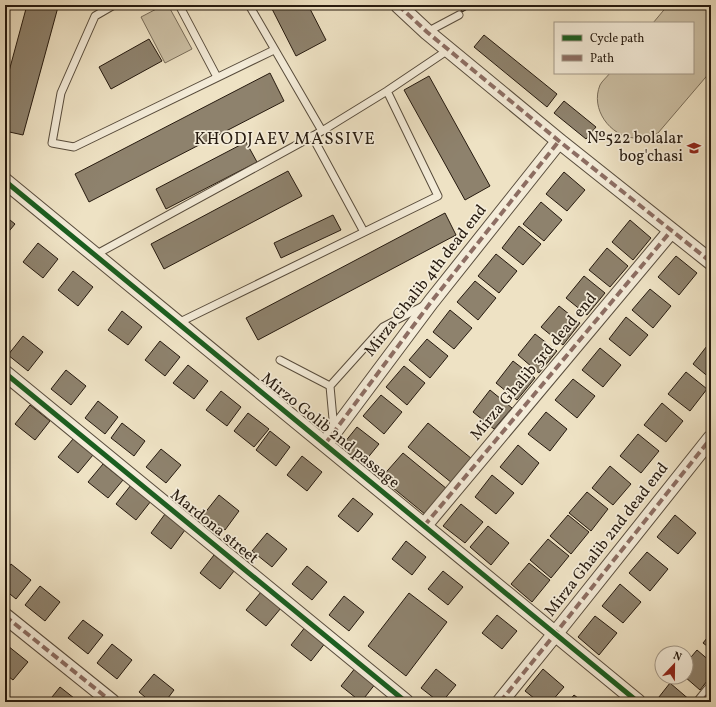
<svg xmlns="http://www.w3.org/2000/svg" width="716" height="707" font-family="Vollkorn,serif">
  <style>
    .green { fill: #ccc0a5; stroke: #796d5a }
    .building { fill: #8e826d; stroke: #261a0f }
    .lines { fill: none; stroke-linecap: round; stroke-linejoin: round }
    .service-casing { stroke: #584c3c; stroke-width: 9 }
    .minor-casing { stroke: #584c3c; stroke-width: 17 }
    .service { stroke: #f4ecd9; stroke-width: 7 }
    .minor { stroke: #f4ecd9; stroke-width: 15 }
    .quiet { stroke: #8d6e63; stroke-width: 4; stroke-dasharray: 8 4; stroke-linecap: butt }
    .cycleway-casing { stroke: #f4ecd9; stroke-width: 8 }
    .cycleway { stroke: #1b5e20; stroke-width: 5 }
    .labels { text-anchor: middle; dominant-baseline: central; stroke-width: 3.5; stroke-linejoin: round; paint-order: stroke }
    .poi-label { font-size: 16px; fill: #261a0f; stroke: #f4ecd9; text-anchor: end }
    .street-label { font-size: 16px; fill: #261a0f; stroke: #f4ecd9 }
    .neighbourhood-label { font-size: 17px; letter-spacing: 1px; fill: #261a0f; stroke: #f4ecd9 }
  </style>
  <rect width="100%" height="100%" fill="#eee2c4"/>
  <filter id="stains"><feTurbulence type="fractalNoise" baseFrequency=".005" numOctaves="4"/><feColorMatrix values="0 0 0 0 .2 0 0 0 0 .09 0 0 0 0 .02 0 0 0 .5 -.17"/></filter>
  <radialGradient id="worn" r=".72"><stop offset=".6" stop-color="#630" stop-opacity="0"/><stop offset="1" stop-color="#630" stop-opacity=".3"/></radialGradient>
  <path class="green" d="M164,5H168L192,49L165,63L141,17Z
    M668,5H711V71L658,133C651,136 643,139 634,138C610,136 590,109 600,85C602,81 607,77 610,73H693V23H653Z"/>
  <path class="building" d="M27,5H52L58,7L23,135L5,131V86Z
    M270,5H308L326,40L296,56Z
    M458,5H475L462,12Z
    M484,35L557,94L547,107L474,47Z
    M149,39L162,61L111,89L99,67Z
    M270,73L284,101L89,202L75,174Z
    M429,76L490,186L465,200L404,90Z
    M564,101L596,127L586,139L554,113Z
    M246,142L257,162L166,209L156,189Z
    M288,171L302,196L164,269L151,244Z
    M564,172L585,190L567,211L546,194Z
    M541,202L562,220L544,241L523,224Z
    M445,213L456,235L258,340L246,318Z
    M333,215L341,230L281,258L274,243Z
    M5,216L15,224L5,236Z
    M630,220L651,238L633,260L612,242Z
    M519,226L541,244L523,265L502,248Z
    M38,243L58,259L43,278L23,262Z
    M607,248L628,266L610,287L589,270Z
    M496,254L517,271L499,293L478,276Z
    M676,256L697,273L679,295L658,277Z
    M73,271L93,287L78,306L58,290Z
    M584,276L605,293L587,315L566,298Z
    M475,281L496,298L478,320L457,302Z
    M650,289L671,306L653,328L632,310Z
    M559,306L580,323L563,345L541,327Z
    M450,310L472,328L454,349L433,332Z
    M122,311L142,327L128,345L108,330Z
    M626,317L648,335L630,356L609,339Z
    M535,334L557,351L539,373L518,355Z
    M23,336L43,352L28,371L8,355Z
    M427,339L448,356L430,378L409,360Z
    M160,341L180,357L165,376L145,360Z
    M710,342L711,343V379L693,364Z
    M600,348L621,365L603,387L582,370Z
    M513,361L535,378L517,400L496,383Z
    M188,365L208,381L194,399L173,383Z
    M404,366L425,383L407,405L386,387Z
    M66,370L86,386L71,405L51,389Z
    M686,372L707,389L690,411L668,394Z
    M573,379L595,396L577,418L555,400Z
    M490,390L512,408L494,429L473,412Z
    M221,391L241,407L227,426L206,410Z
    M381,395L402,412L384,434L363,416Z
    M98,401L118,417L105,434L85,418Z
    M662,403L683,421L666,442L644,425Z
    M30,405L50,421L35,440L15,424Z
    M546,412L567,429L550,451L528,434Z
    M248,413L269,429L254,447L234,431Z
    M122,423L145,441L134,456L111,438Z
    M428,423L472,459L452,483L408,447Z
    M357,427L379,444L361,466L340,448Z
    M270,431L290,447L276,466L256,450Z
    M638,434L659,451L641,473L620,456Z
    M73,439L93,455L78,473L58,457Z
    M518,445L539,463L522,485L500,467Z
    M161,449L181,465L166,483L146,467Z
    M403,453L447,489L426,515L381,478Z
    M302,456L322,472L307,491L287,475Z
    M103,464L123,480L108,498L88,482Z
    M610,466L631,484L613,505L592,488Z
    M492,475L514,493L496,514L475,497Z
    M131,485L151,501L136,520L116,504Z
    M587,492L608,509L591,531L569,513Z
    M219,495L239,511L225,530L204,514Z
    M353,498L373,514L358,532L338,516Z
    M461,504L483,522L465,543L443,526Z
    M165,514L185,530L171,549L151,533Z
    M568,515L589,532L571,554L550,536Z
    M675,515L696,533L678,554L657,537Z
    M488,526L509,543L491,565L470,547Z
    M267,533L287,549L272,567L252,551Z
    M548,539L569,556L551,578L530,560Z
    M406,541L426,557L412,575L392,559Z
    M647,552L668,569L650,591L629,573Z
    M214,555L234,571L220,589L200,573Z
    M529,563L550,580L532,602L511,584Z
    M11,564L31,580L16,599L5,590V572Z
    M307,566L327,582L312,600L292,584Z
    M443,571L463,587L448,605L428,589Z
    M620,584L641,602L623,623L602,606Z
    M40,586L60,602L45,621L25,605Z
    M261,592L281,608L266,626L246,610Z
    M409,593L447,622L406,676L368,646Z
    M344,596L364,612L349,631L329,615Z
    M497,615L517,631L502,649L482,633Z
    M595,616L617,633L599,655L578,637Z
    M83,620L103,635L88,654L68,638Z
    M306,626L326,642L311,661L291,645Z
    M711,633V649L703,643Z
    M112,644L132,660L117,679L97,663Z
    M8,646L28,662L13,680L5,674V649Z
    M697,650L711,662V676L700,690L685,677H686V663Z
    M356,667L376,683L361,702L341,686Z
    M436,669L456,685L442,702H439L421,688Z
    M543,669L564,687L551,702H539L525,691Z
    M154,674L174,690L165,702H151L139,692Z
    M670,683L691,701L690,702H655Z
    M60,687L79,702H48Z
    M574,695L583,702H568Z"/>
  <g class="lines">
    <defs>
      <path id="service" d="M114,5L95,16L61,93L52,143L74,147L274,50
        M179,5L217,77
        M249,5L322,131
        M427,32L459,15
        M312,136L364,232
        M95,255L322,131L387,91L448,50
        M178,323L438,196L387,91
        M280,360L330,386
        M334,430L330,386L383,327L423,306"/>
      <path id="minor" d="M398,5L427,32L559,141L711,262
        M5,181L638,702
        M5,373L406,702
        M325,444L431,302L559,141
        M424,526L671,231
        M5,616L112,702
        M500,702L555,634L711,438
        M702,702L711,691"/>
    </defs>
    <use href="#service" class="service-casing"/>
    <use href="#minor" class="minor-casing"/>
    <use href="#service" class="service"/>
    <use href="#minor" class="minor"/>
    <path class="quiet" d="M398,5L427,32L559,141L711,262
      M325,444L431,302L559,141
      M424,526L671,231
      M5,616L112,702
      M500,702L555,634L711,438
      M702,702L711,691"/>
    <defs>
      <path id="cycleway" d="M5,181L638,702
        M5,373L406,702"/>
    </defs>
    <use href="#cycleway" class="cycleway-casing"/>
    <use href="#cycleway" class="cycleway"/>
  </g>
  <defs>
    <symbol id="school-bare" viewBox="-9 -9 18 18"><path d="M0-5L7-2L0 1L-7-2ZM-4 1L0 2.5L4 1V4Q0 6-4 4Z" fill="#8f2418" stroke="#f4ecd9" stroke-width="2.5" paint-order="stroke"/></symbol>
  </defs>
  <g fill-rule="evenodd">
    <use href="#school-bare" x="684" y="138" width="20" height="20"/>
  </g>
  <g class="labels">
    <g class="poi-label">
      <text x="683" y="139">№522 bolalar<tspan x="683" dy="18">bog'chasi</tspan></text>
    </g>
    <g class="street-label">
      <text transform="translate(426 281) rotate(-52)">Mirza Ghalib 4th dead end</text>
      <text transform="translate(534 367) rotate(-50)">Mirza Ghalib 3rd dead end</text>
      <text transform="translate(330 431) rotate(39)">Mirzo Golib 2nd passage</text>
      <text transform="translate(214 527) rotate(39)">Mardona street</text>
      <text transform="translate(607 540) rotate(-52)">Mirza Ghalib 2nd dead end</text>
    </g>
    <g class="neighbourhood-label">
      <text x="285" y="139">KHODJAEV MASSIVE</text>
    </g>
  </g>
  <rect width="716" height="707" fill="none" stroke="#eee2c4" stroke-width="20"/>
  <rect x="6" y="6" width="704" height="695" fill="none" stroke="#261a0f" stroke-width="2"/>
  <rect x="10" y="10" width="696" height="687" fill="none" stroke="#261a0f"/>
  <rect x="554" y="22" width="140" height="52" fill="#f4ecd9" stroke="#a29888"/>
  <rect x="562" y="35" width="20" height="6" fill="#1b5e20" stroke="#a29888"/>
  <text x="590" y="42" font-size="12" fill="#261a0f">Cycle path</text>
  <rect x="562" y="55" width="20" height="6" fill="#8d6e63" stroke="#a29888"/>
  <text x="590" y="62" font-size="12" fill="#261a0f">Path</text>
  <g transform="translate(674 665) rotate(22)"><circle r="19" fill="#f4ecd9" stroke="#a29888"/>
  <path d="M0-3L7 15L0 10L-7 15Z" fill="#8f2418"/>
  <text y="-6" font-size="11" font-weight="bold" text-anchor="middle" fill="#261a0f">N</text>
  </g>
  <rect width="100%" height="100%" filter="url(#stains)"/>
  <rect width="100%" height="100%" fill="url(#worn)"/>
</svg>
